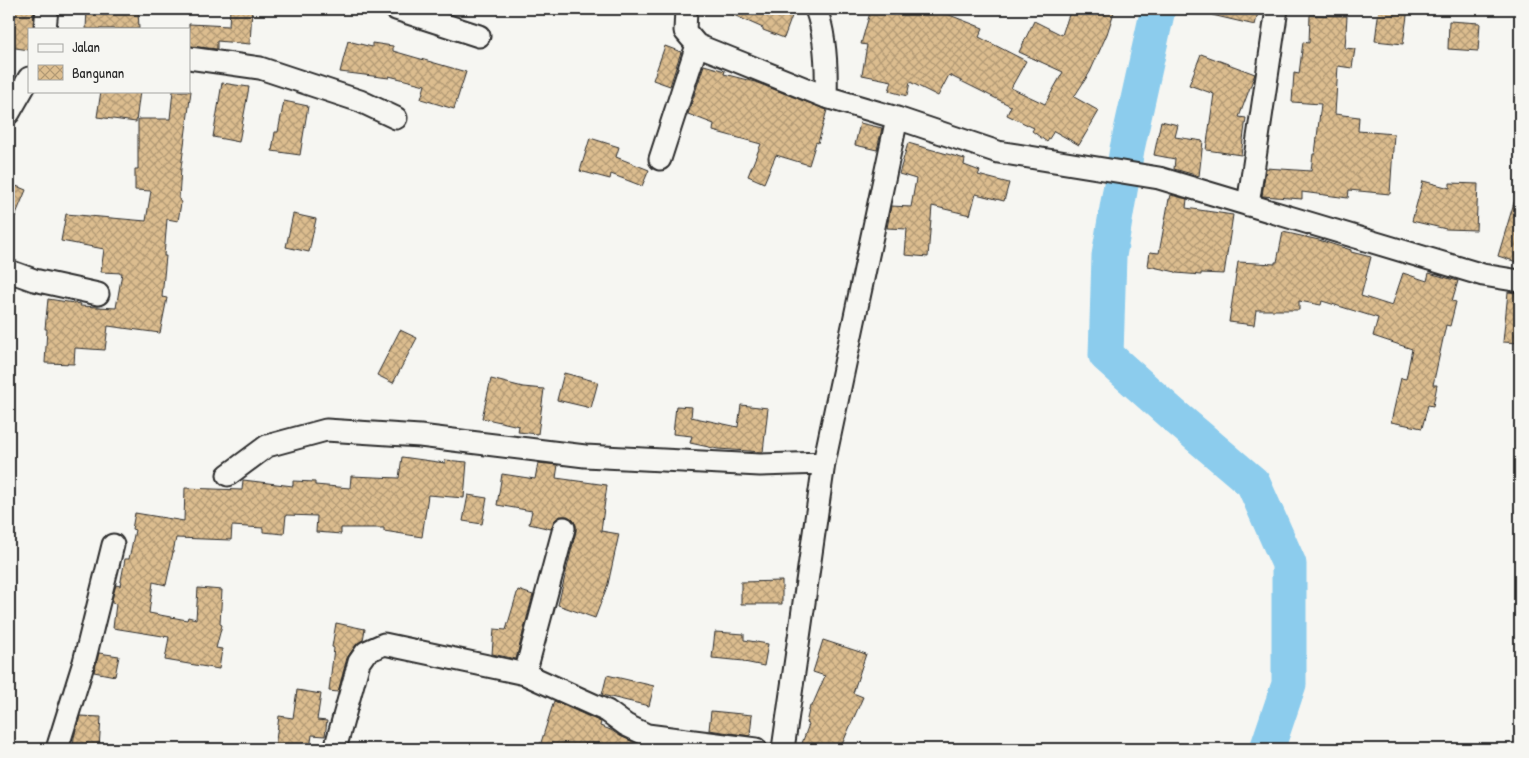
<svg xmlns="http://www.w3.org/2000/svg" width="1529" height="758" font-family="'Patrick Hand',sans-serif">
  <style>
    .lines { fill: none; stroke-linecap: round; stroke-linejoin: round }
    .river { stroke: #8ccced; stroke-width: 35 }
    .building { fill: url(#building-cross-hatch); stroke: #2b2b2b }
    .minor-casing { stroke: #2b2b2b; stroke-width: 25 }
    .minor { stroke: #f6f6f2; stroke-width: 21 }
  </style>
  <defs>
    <pattern id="building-cross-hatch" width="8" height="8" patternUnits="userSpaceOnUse" patternTransform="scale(1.25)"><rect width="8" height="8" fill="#dcbd8f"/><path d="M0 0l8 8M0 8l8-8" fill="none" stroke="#b39a75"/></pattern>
  </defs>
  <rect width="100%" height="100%" fill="#f6f6f2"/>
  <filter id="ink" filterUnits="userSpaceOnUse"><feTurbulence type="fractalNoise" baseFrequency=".02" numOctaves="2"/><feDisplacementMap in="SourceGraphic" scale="10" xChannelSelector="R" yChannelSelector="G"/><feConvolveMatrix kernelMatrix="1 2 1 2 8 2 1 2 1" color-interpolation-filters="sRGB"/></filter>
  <g filter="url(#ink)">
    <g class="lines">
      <path class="river" d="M1158,9L1127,149L1109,256L1106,355L1172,414L1253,483L1289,564V684L1267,749"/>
    </g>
    <path class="building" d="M13,9H34L33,29H29V50L9,47V31Z
      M87,9H138L139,29H86Z
      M230,9H252L250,44L217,41V49L189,46V24L229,26Z
      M720,9H772L792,16L784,38L763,30V28Z
      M871,9H934L983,28L979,37L1026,61L1011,88L1045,104L1063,72L1019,52L1034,21L1062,35L1071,9H1115L1107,34L1090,72L1074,97L1099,111L1079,145L1054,131L1047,142L1032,131L1034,128L1007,115L1011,106L949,75L938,96L910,82L907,96L889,91L892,81L862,75L867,45L861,44Z
      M1213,9H1259L1255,25L1212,15Z
      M1379,9H1408L1403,44L1375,41Z
      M1310,15L1347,16L1345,48L1355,49L1352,68L1338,66L1335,114L1359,117L1358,131L1394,134L1390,194L1349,190L1348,198L1302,192V199L1262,196L1266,168L1311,171L1313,154H1315L1321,104L1292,102L1294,73L1299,74L1303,42L1309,43Z
      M1449,21L1480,23L1478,51L1448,49Z
      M348,41L372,47V43L393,46V51L466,72L454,109L421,99L425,85L389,76V78L340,72Z
      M665,46L681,52L670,86L653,80Z
      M1201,54L1255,74L1239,117L1246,118L1241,155L1206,150L1214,94L1189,85Z
      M704,65L725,71L724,74L755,82L827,110L818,143L816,142L809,165L776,155L764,183L748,176L761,144L713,131L714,124L688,114Z
      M222,83L249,87L239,142L213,137Z
      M101,91H140L136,122L97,117Z
      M173,91H191L181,168L179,199L181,203L178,221L167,219L164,256H166L162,297L167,298L160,333L108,326L105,350L75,348L74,364L45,363L47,329H45L48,299L81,304L80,306L116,308L122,273L101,272L104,249L61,241L66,214L146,221L151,191L135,190V169H138V119H170Z
      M284,101L308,106L300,155L272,151L275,132H278Z
      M1161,121L1178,125L1175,137L1203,141L1199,176L1174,169L1175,159L1154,155Z
      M860,123L882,128L877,150L855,145Z
      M590,138L619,147L616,157L649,170L642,186L611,174L610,179L580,171Z
      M908,143L965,159L964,165L980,171L978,175L1009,183L1004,201L976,194L970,215L932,206L928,257L905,255L907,229L887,228L891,206L911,207L916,179L899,174Z
      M1423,181L1450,188V183L1478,184L1476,230L1446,229L1412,221Z
      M9,183L26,190L9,231Z
      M1171,195L1187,199L1186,208L1233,215L1224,274L1201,273V275L1176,273V272L1148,266L1150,252L1159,253L1169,199H1170Z
      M1516,196L1520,197V263L1498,256Z
      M293,214L316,219L309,252L286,247Z
      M1283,232L1319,240L1351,250V252L1371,257L1361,296L1392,306L1403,273L1427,281L1429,273L1458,281L1452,301L1456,302L1450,326L1446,325L1433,385H1437L1433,406L1428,405L1422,428L1391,422L1401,378L1406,379L1412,349L1373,336L1378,318L1322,301L1321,305L1299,301V310H1256L1254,325L1229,322L1238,262L1275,264V262H1277Z
      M1508,292L1520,293V343L1503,342Z
      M400,330L417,338L393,383L377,375Z
      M564,373L598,382L591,408L557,400Z
      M491,379L523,387L544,389L538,434L518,432L519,426L482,418Z
      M741,405L768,408L763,452L718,449L690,443L692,436L673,434L676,406L692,407L691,417L738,427Z
      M402,457L445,463V460L467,462L464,498L428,495L422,537L384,531V528H341V534L316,532L317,516L286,515L284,534L263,532V528L232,526L231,540L176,538L166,585L153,582L149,613L187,620L188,617L196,619L198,588L222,590L220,624L222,625L216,648L222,649L219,669L165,660L169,637L113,628L116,604L112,603V599L116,585L120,586L125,559H129L135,530L132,529L135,513L184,521L185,488L242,490L243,480L293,486V481L315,482V485L350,488L351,476L399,478Z
      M538,463L558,465L556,478L607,485L601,531L619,534L608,584L595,618L558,605L576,531V525L573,520L568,516H560L555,520L551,529L529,524L532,511L497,505L502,474L535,479Z
      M468,495L487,498L482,524L463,521Z
      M782,581V604H741V582Z
      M518,590L533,595L516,659L492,654L494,629L506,630Z
      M336,623L365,629L363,640L356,645L347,658L338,692L329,691L334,648L332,647Z
      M715,632L744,634V640L768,644L764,666L744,662V661L712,658Z
      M823,640L866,654L853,693L863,697L840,749H800L809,724L806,723L810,706H812L825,676L813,672Z
      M99,653L119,656L115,676L94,672Z
      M607,675L654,686L649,706L602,695Z
      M297,690L321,694L317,720L327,721L325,736L312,735L310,749H275L279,716L293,718Z
      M554,701L601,722L600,726L611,730L620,736L642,746L660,749H610L585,744L584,749H539Z
      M711,711L752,715L750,736L709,730Z
      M80,716L101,717L99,749H73L74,737Z"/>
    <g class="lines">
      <defs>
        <path id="minor" d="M396,9L479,36
          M686,9L685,31L697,45L826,97L897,118L998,152L1159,178L1483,275L1520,281
          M816,9C826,36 827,68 826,97
          M45,29L47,9
          M189,58L260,68L360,101L396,118
          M9,113L29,78
          M660,159L697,45
          M1248,205L1277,9
          M9,271L34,280L98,294
          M228,475L267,446L326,430L420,436L585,456L760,465L824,463
          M525,674L564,528
          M57,749L84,662L113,545
          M335,749L359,662L366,652L384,644L525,674L607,711L626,725L647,735L756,749
          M783,749L824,463L897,118"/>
      </defs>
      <use href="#minor" class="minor-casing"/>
      <use href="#minor" class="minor"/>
    </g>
  </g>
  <rect width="1529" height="758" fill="none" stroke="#f6f6f2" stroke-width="30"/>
  <rect x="15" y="15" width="1499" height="728" fill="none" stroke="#2b2b2b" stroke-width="2" filter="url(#ink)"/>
  <rect x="28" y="28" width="162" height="65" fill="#f6f6f2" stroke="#a5a5a2"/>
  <rect x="38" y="44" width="25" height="8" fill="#f6f6f2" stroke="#a5a5a2"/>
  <text x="72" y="52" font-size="15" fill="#2b2b2b">Jalan</text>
  <rect x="38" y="65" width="25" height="15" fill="url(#building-cross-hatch)" stroke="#a5a5a2"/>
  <text x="72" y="78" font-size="15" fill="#2b2b2b">Bangunan</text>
</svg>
